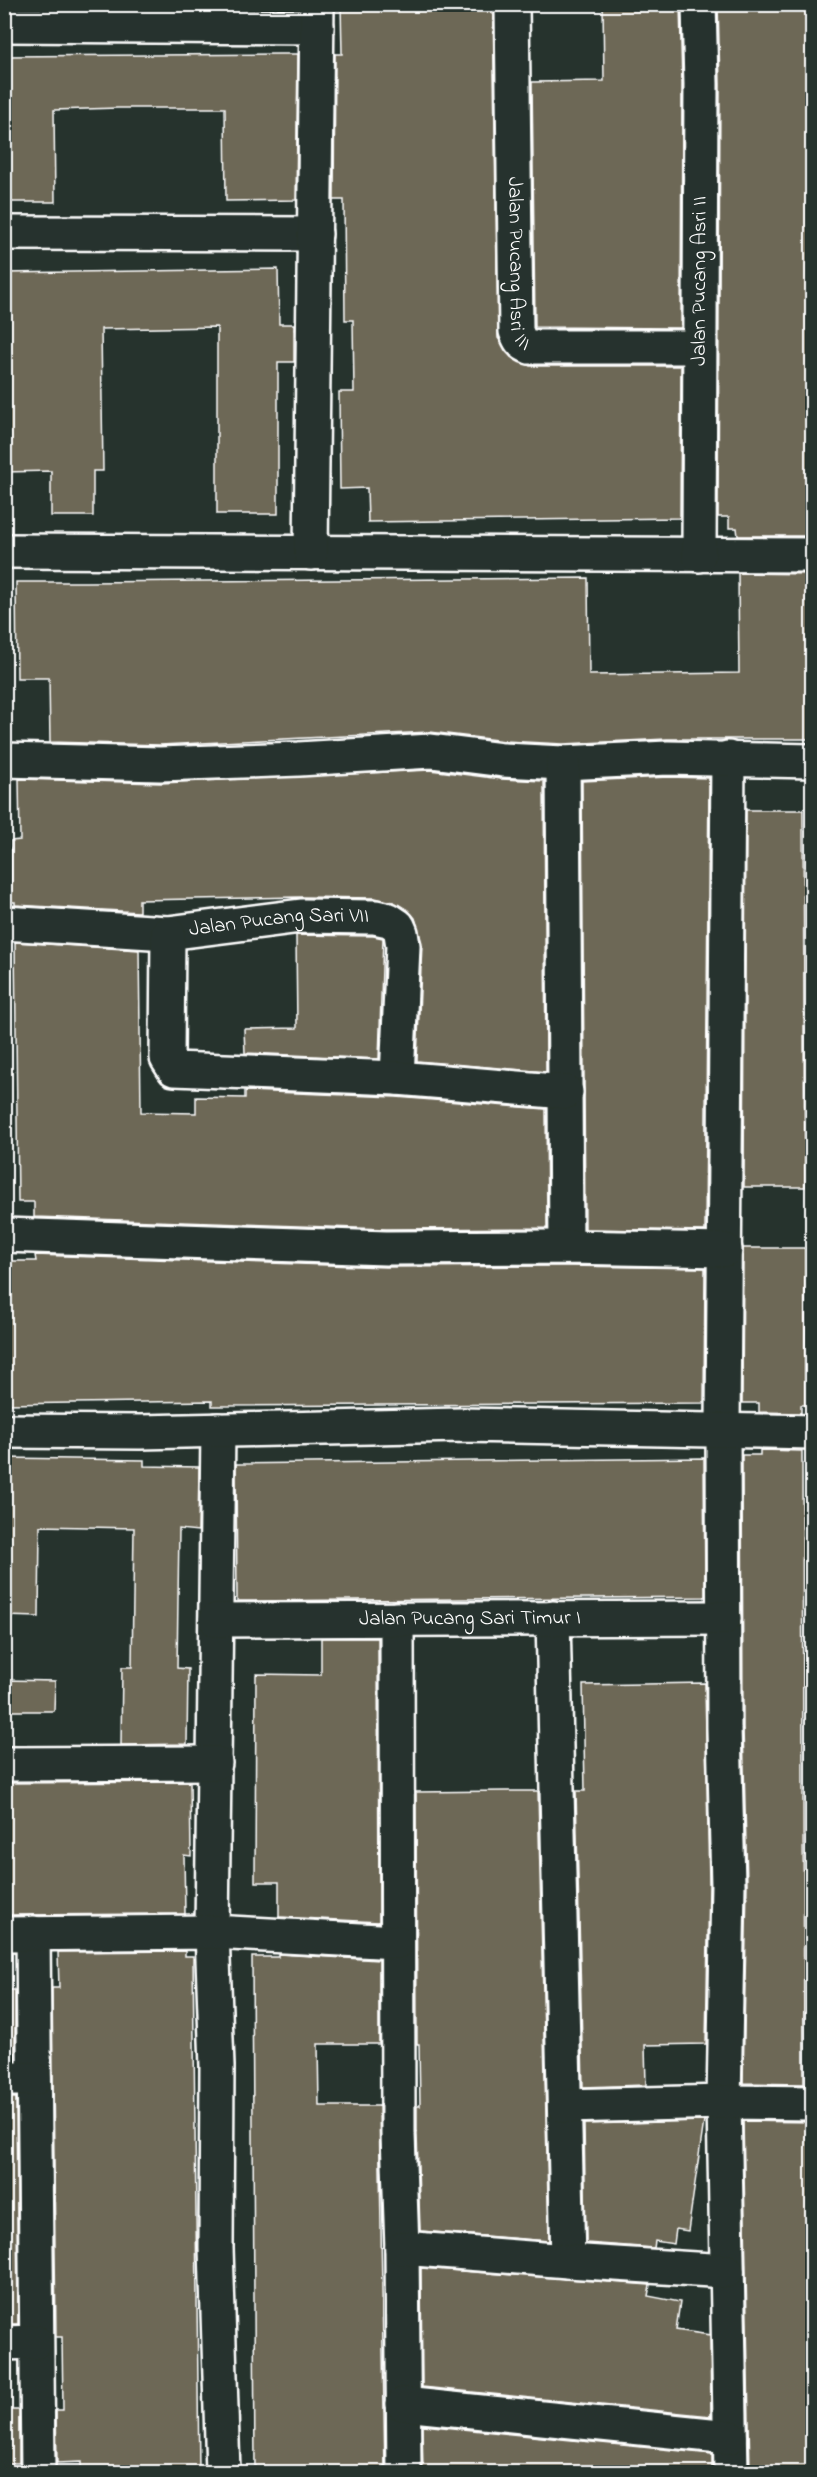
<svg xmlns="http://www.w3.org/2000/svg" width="817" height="2477" font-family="'Indie Flower',sans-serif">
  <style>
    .building { fill: #6d6756; stroke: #fff; stroke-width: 1.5 }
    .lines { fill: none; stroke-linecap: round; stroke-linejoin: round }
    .street-casing { stroke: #fff; stroke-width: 38 }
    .street { stroke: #26332d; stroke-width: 33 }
    .labels { text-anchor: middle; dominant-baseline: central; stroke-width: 6; stroke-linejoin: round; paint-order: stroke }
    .street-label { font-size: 21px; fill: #fff; stroke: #26332d }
  </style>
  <rect width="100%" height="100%" fill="#26332d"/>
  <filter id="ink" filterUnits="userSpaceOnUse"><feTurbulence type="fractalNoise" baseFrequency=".0167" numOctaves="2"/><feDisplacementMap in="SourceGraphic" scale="12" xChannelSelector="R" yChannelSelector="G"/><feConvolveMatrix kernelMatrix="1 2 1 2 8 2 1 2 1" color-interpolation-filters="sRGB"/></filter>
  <g filter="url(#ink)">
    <path class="building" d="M341,4H493L498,338L511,357L530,366H681L680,518L368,522L367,488L340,489L339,392H354L353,320H345L344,200H334L335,54H342Z
      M603,4H680L682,84L681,328L535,327L532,82L604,81Z
      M718,4H813V536H738L737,528H729V517H718L720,84Z
      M281,54H298L296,200L226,201L225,108H118L54,110L55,202H4V56Z
      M278,269L279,324H294V362H278V514H217V327L101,329L103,471H93V516H51V471L4,472V273Z
      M738,573L813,574V739H667L563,744L505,741L430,732L160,745L50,742L49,678H17L16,582H86L588,578L589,675L739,673Z
      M430,770L501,779L544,781L546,1072L417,1061L422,943L415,918L408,910L393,902L375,898L301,897L139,900V912L15,905V902H11V841L20,840L19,779L161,783Z
      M668,777L709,778L705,1231L585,1229L582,781Z
      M746,810H803L805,1187H744Z
      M296,935L373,936L383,938L379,1059L245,1053L244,1029L297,1028Z
      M15,942L139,950L141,1112L196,1113V1097L245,1098V1091L396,1097L546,1109L547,1228L386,1229L34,1217V1202H18Z
      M743,1248H805V1405H801V1413L759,1412V1403H742Z
      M35,1255L386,1267L566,1266L705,1268L704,1403L212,1406V1401L4,1404V1261H36Z
      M760,1450L802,1451L804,2084L743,2083L747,1884L743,1728L742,1455H760Z
      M4,1458L144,1460V1466L199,1467L198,1531L179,1529L177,1668L188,1669L187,1744L121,1745L122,1667H132L134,1528L40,1526L39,1617L4,1616Z
      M704,1458L705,1597L237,1601L236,1464Z
      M321,1638H378L379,1922L279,1917V1882H255L256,1674L321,1675Z
      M4,1680L55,1681L54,1711H4Z
      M705,1683L709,1884L706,2044L645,2045L646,2085L583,2087L576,1791H585L583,1685Z
      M190,1782L191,1856L184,1855L185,1914L4,1915V1783Z
      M505,1791H538L549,2241L420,2231L417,2134V2106H420L419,2044H417L416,1792Z
      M185,1951V1956H193L199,2472H81V2462L57,2463L56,2410H63L62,2337H56L52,1988H59L58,1952Z
      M278,1954L379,1960V2044H318L319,2106H379L385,2472H255L252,1957H278Z
      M4,1990H15V2060H4Z
      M4,2098H16L18,2324H4Z
      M704,2121L688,2231L676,2229L674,2244L655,2241L654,2248L586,2243L584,2124Z
      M743,2121L813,2122V2472H750Z
      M421,2268L650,2285L648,2296L680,2302L676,2330L710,2335L711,2416L422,2387Z
      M4,2410H19V2463H4Z
      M422,2425L712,2454V2472H423Z"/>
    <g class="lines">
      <defs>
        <g id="street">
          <path id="s1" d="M512,4L516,331C519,339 521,344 530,347H699"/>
          <path d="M4,25L317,27"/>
          <path d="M4,233L315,234"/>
          <path d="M4,551L812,555"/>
          <path d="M311,553L317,4"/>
          <path id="s2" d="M699,555L701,84L699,4"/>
          <path d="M728,758L723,1426L724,1728L728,1884L724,2102L731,2472"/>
          <path d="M4,760L160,764L299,759L431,751L503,760L563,763L668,758L812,761"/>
          <path d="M563,763L566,1247"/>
          <path id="s3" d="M4,923L168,933L301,916L375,917L389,920L398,926L401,933L403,946L397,1078"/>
          <path d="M168,933L167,1058L174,1069L397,1078L566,1092"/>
          <path d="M4,1235L386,1248L566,1247L725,1250"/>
          <path d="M218,1430L212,1932L217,2066L216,2248L223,2472"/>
          <path d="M4,1431L140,1432L461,1425L812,1432"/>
          <path d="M553,1618L568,2261"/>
          <path d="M397,1619L398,2134L402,2248L404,2472"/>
          <path id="s4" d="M216,1620L724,1618"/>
          <path d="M4,1764L215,1763"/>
          <path d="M33,1933L38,2472"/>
          <path d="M4,1934L212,1932L397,1942"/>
          <path d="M4,2079H34"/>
          <path d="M565,2106L724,2102L812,2103"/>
          <path d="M402,2248L568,2261L727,2271"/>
          <path d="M4,2343L36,2342"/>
          <path d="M403,2404L730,2437"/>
        </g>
      </defs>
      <use href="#street" class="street-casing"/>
      <use href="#street" class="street"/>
    </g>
  </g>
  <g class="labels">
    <g class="street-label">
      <text stroke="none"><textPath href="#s1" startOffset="260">Jalan Pucang Asri III</textPath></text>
      <text stroke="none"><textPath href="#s2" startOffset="274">Jalan Pucang Asri II</textPath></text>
      <text stroke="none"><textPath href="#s3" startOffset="276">Jalan Pucang Sari VII</textPath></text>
      <text stroke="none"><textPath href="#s4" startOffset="254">Jalan Pucang Sari Timur I</textPath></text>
    </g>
  </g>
  <rect width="817" height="2477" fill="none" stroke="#26332d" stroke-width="24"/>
  <rect x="12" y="12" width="793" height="2453" fill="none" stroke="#fff" stroke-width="2" filter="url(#ink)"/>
</svg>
